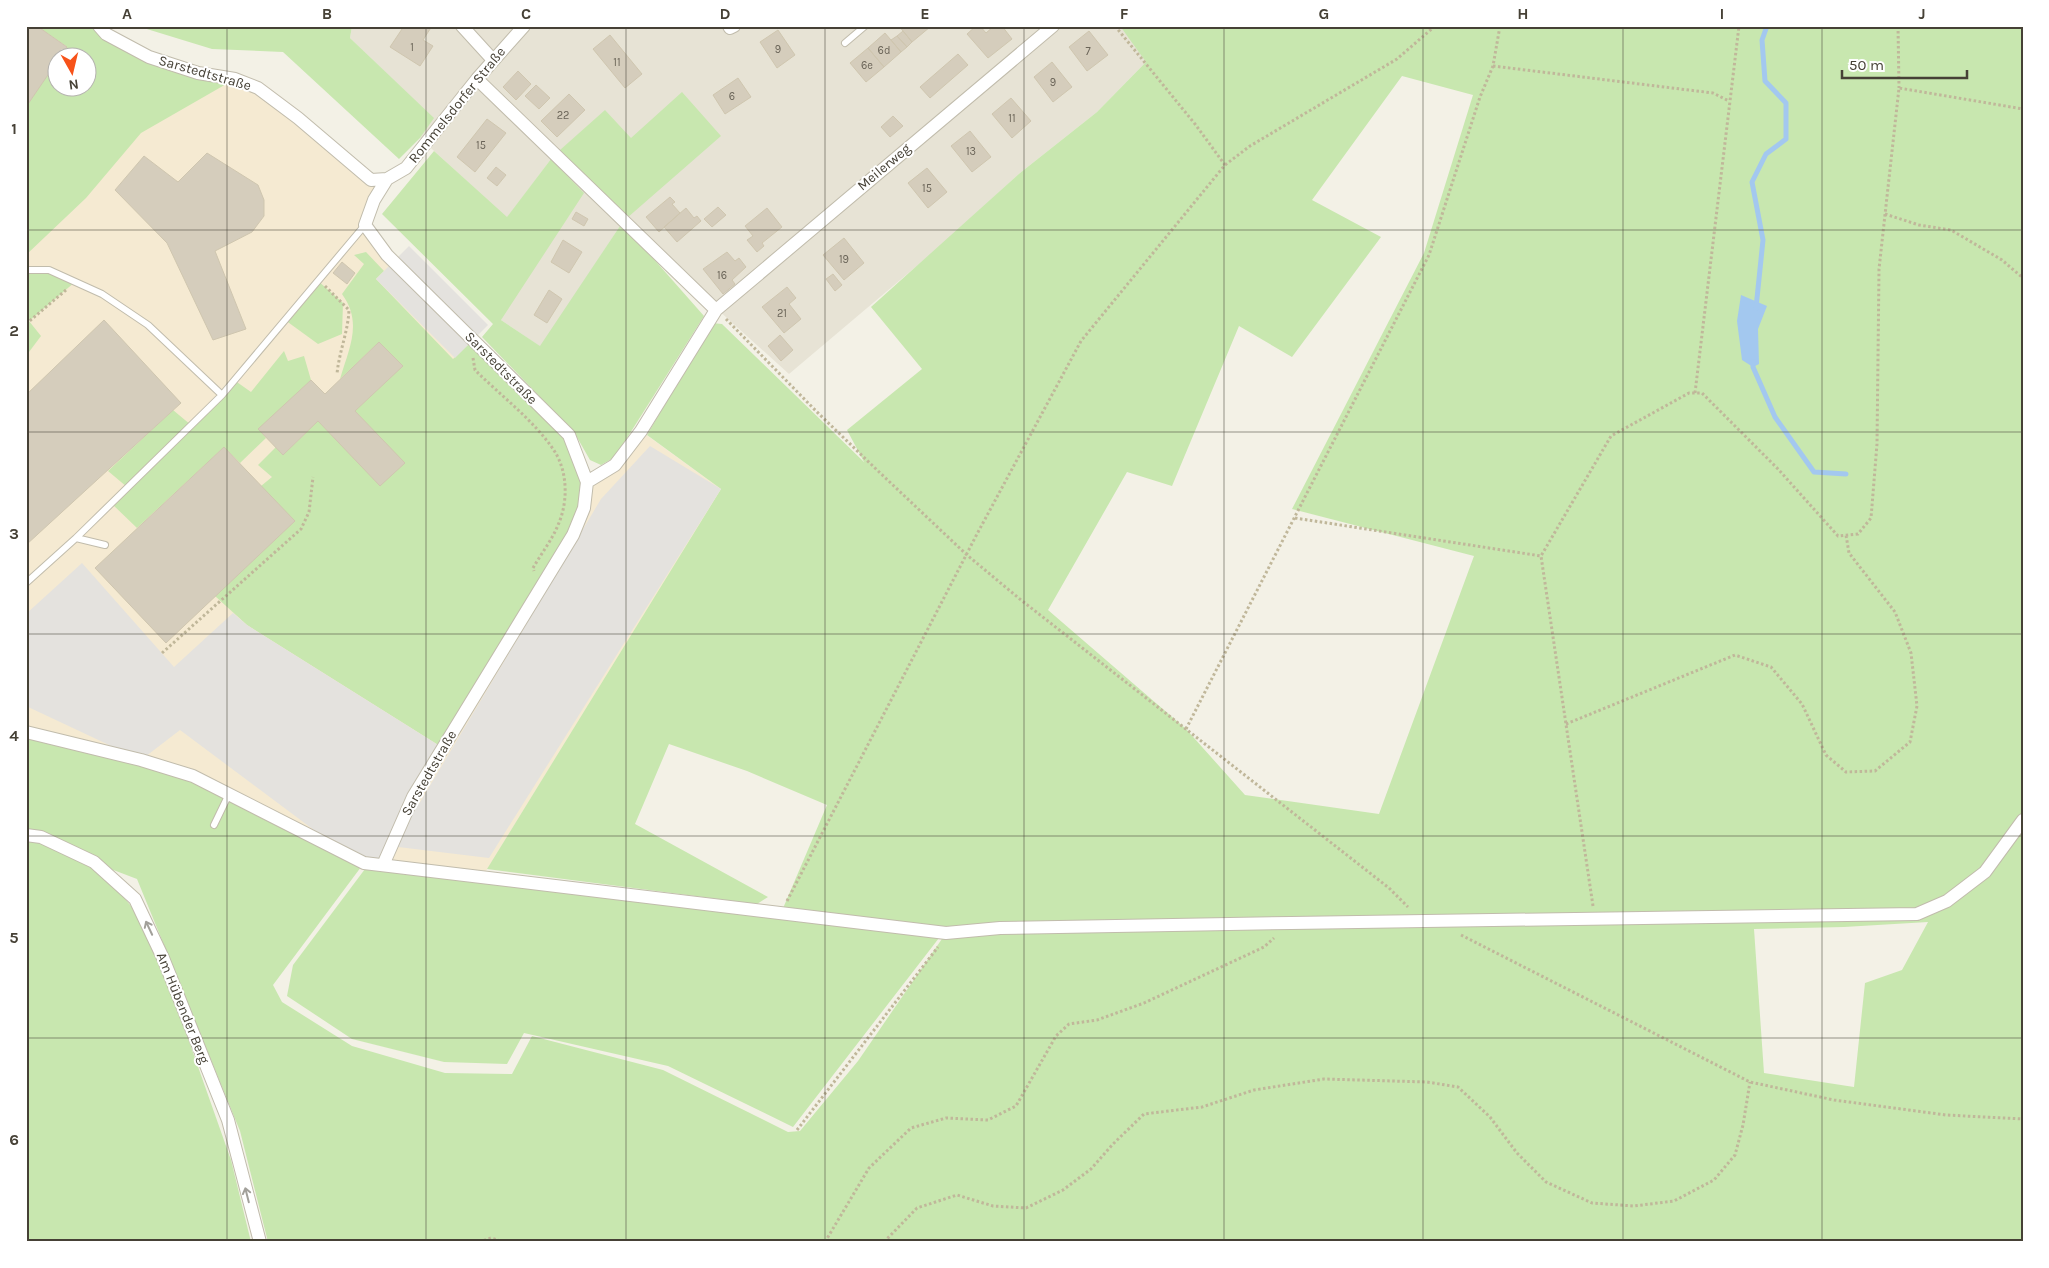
<svg xmlns="http://www.w3.org/2000/svg" width="2049" height="1268" font-family="Karla,sans-serif">
  <style>
    .residential { fill: #e7e3d5 }
    .commercial { fill: #f5ead2; fill-rule: evenodd }
    .green { fill: #c8e7af; fill-rule: evenodd }
    .parking { fill: #e4e2de }
    .water { fill: #a3c8ef }
    .lines { fill: none; stroke-linecap: round; stroke-linejoin: round }
    .stream { stroke: #a3c8ef; stroke-width: 5 }
    .building { fill: #d5cdbc; stroke: #cfc6af }
    .lane-casing { stroke: #c1bcac; stroke-width: 8 }
    .street-casing { stroke: #c1bcac; stroke-width: 14 }
    .path { stroke: #c0b79a; stroke-width: 3; stroke-dasharray: 2.5 2.5; stroke-linecap: butt }
    .lane { stroke: #fff; stroke-width: 6 }
    .street { stroke: #fff; stroke-width: 12 }
    .oneway { stroke: #a2a09a }
    .grid { fill: none; stroke: #464136; stroke-width: 1; stroke-opacity: 0.55 }
    .labels { text-anchor: middle; dominant-baseline: central; stroke-width: 4; stroke-linejoin: round; paint-order: stroke }
    .number-label { font-size: 11px; fill: #6a6458 }
    .street-label { font-size: 14px; fill: #464136; stroke: #fff }
    .neatline { fill: none; stroke: #464136; stroke-width: 2 }
    .grid-label { font-size: 16px; text-anchor: middle; font-weight: bold; fill: #464136 }
  </style>
  <rect width="100%" height="100%" fill="#f3f1e6"/>
  <path class="residential" d="M352,26H1120L1147,61L1097,112L1020,173L938,248L789,374L622,223L541,347L501,320L551,159L507,218L420,138L433,118L350,38Z"/>
  <path class="commercial" d="M26,26L149,57L258,88L371,180L387,179L365,225L587,481L615,465L641,431L721,489L483,876L383,865L26,732ZM58,58H88V88H58Z"/>
  <path class="green" d="M37,26H99L149,57L235,79L141,133L86,198L26,255V107L57,60L58,88H88V58L59,57L66,46Z
    M137,26H352L350,38L434,118L420,138L399,159L283,52L212,49Z
    M1120,26H2023V1242H268L240,1131L137,879L95,863L136,912L178,1010L231,1160L251,1242H26V732L193,776L364,863L273,985L282,1002L352,1046L445,1073L512,1074L532,1036L663,1070L788,1132L800,1131L858,1061L946,933L781,913L827,805L747,771L669,744L635,824L768,897L757,904L487,869L721,489L647,435L712,323L722,324L864,462L847,430L922,369L871,307L1020,173L1097,112L1146,62ZM1402,76L1473,95L1424,253L1292,509L1474,556L1379,814L1245,795L1186,729L1048,610L1127,472L1172,486L1239,326L1292,357L1381,237L1312,200ZM1928,922L1902,970L1865,983L1854,1087L1764,1073L1754,929L1844,927Z
    M682,92L721,136L627,218L560,150L605,110L631,138Z
    M434,151L507,217L551,159L584,193L501,320L540,346L622,223L704,316L615,457L601,465L590,460L574,432L482,337L493,324L382,214Z
    M366,252L384,271L376,279L453,359L473,340L569,435L587,482L584,508L443,748L247,625L215,596L261,486L272,477L258,465L276,447L283,455L318,421L380,485L404,463L355,411L402,366L379,342L340,379C349,348 363,323 342,294L364,264L354,255Z
    M26,270H49L75,282L29,321L41,336L26,356Z
    M317,280L343,303L342,334L318,344L285,320Z
    M284,351L288,361L304,356L311,380L259,429L266,438L240,463L224,447L137,528L111,503L127,487L108,471L173,410L191,425L234,380L251,392Z
    M365,869L939,938L793,1127L668,1066L524,1033L507,1064L444,1062L352,1039L287,996L293,965Z"/>
  <path class="parking" d="M409,246L488,325L455,358L376,279Z
    M650,446L721,489L489,858L390,846L383,865L342,851L180,730L141,760L26,706V614L82,563L174,667L233,613L247,625L443,748L413,797L419,804L601,499Z"/>
  <path class="water" d="M1741,295L1767,306L1758,329L1759,364L1753,367L1742,360L1737,321Z"/>
  <g class="lines">
    <path class="stream" d="M1756,308L1763,240L1752,182L1766,154L1786,139V103L1765,81L1762,40L1767,26
      M1753,362V367L1775,417L1814,472L1846,474"/>
  </g>
  <path class="building" d="M26,26H37L67,47L26,107Z
    M404,26H432L423,40L433,46L420,66L390,47Z
    M899,26H929L930,27L912,42Z
    M976,26H980L986,33L994,26H1002L1012,39L988,58L967,34Z
    M778,30L795,55L777,68L760,42Z
    M903,31L912,42L907,47L897,36Z
    M1089,31L1108,55L1087,71L1069,47Z
    M885,33L901,52L884,67L868,48Z
    M610,35L642,74L625,88L593,49Z
    M897,36L907,47L901,52L891,40Z
    M868,48L884,67L866,82L850,63Z
    M958,54L968,65L930,98L920,87Z
    M1052,62L1072,87L1053,102L1034,77Z
    M518,71L531,84L516,100L503,87Z
    M738,78L751,97L725,114L713,95Z
    M536,85L550,98L539,109L525,96Z
    M569,94L585,110L557,137L541,121Z
    M1011,98L1031,121L1012,138L992,114Z
    M893,116L903,126L890,137L881,127Z
    M487,119L506,133L475,172L457,157Z
    M970,131L991,157L972,172L951,146Z
    M207,153L258,185L264,200V216L252,232L215,251L246,329L213,340L167,243L115,190L144,156L178,182Z
    M496,167L506,175L497,186L487,178Z
    M927,168L947,192L928,208L908,183Z
    M670,197L675,202L672,204L680,213L659,232L646,217Z
    M718,207L726,215L712,227L704,219Z
    M686,208L694,218L697,216L701,221L677,242L664,227Z
    M767,208L782,227L762,243L764,246L757,252L747,240L753,236L745,226Z
    M576,212L588,219L584,226L572,219Z
    M844,238L864,263L844,280L823,255Z
    M563,240L582,252L569,273L551,262Z
    M727,252L735,261L739,258L746,267L732,280L735,284L723,294L703,269Z
    M342,262L355,273L347,284L333,273Z
    M833,274L842,285L835,291L826,279Z
    M787,287L796,298L789,304L801,319L784,333L762,307Z
    M549,290L562,299L547,323L534,315Z
    M104,320L181,403L26,545V395Z
    M780,335L793,350L781,361L768,346Z
    M379,342L403,366L355,411L405,463L380,486L318,421L283,455L258,429L311,380L325,394Z
    M224,447L295,521L166,643L95,568Z"/>
  <g class="lines">
    <defs>
      <path id="lane" d="M845,43L865,26
        M26,270H49L102,294L148,325L222,395L365,225
        M76,538L222,395
        M26,583L76,538L105,545
        M214,825L229,794"/>
      <path id="street" d="M99,26L106,34L149,57L198,73L235,79L258,88L298,118L371,180L387,179
        M462,26L493,60
        M729,26L730,28L734,26
        M477,79L716,310
        M587,482L615,465L641,431L716,310L1053,26
        M26,732L141,760L193,776L364,863L946,933L1000,928L1291,923L1917,914L1947,901L1985,872L2023,820
        M26,835L41,837L94,862L135,899L163,958L228,1120L260,1242
        M383,865L413,797L573,535L584,508L587,482L569,435L387,255L365,225L374,200L387,179L406,168L477,79L524,26"/>
    </defs>
    <use href="#lane" class="lane-casing"/>
    <use href="#street" class="street-casing"/>
    <path class="path" d="M1115,26L1195,124L1225,165
      M1898,26L1899,88
      M1493,66L1713,93L1729,101
      M1885,214L1919,225L1951,230L2002,260L2023,278
      M325,286L349,310C348,332 339,352 337,374
      M726,319L816,411L877,470L967,555L1021,600L1389,888L1408,907
      M26,324L66,290
      M473,358L475,370C501,396 535,421 555,452C568,473 568,503 558,525C552,540 541,554 533,568L534,571
      M1695,393L1739,26
      M1295,518L1541,556
      M162,653L301,529L309,512L313,477
      M1566,724L1735,655L1771,667L1802,704L1826,755L1846,772L1875,771L1910,742L1917,706L1911,653L1895,612L1849,553L1846,535
      M1186,729L1429,255L1480,97L1493,66L1500,26
      M787,901L977,534L1081,341L1225,165L1250,146L1397,59L1435,26
      M1593,906L1541,556L1611,436L1689,393H1702L1778,469L1838,536L1858,534L1871,518L1877,444L1879,269L1899,88L2023,109
      M1461,935L1750,1082L1834,1100L1946,1115L2023,1119
      M797,1130L938,947
      M479,1242L491,1238L504,1242
      M825,1242L869,1168L911,1128L946,1118L988,1120L1016,1106L1056,1036L1069,1024L1097,1020L1144,1003L1264,947L1274,938
      M884,1242L917,1208L957,1195L993,1206L1026,1208L1063,1190L1091,1169L1113,1144L1144,1114L1202,1107L1254,1090L1324,1079L1427,1082L1458,1087L1490,1117L1517,1153L1546,1182L1592,1203L1634,1206L1674,1201L1714,1180L1735,1155L1743,1125L1750,1082"/>
    <use href="#lane" class="lane"/>
    <use href="#street" class="street"/>
  </g>
  <defs><path id="oneway-shaft" d="M-6 0H5M1.5-3L5.5 0L1.5 3" fill="none" stroke-width="1.6" stroke-linecap="round" stroke-linejoin="round" transform="scale(1.25)"/></defs>
  <g class="oneway">
    <use href="#oneway-shaft" transform="translate(149 928) rotate(-115)"/>
    <use href="#oneway-shaft" transform="translate(247 1195) rotate(-104)"/>
  </g>
  <path class="grid" d="M227,26V1242M426,26V1242M626,26V1242M825,26V1242M1024,26V1242M1224,26V1242M1423,26V1242M1623,26V1242M1822,26V1242M26,230H2023M26,432H2023M26,634H2023M26,836H2023M26,1038H2023"/>
  <g class="labels">
    <g class="number-label">
      <text x="412" y="47">1</text>
      <text x="778" y="49">9</text>
      <text x="884" y="50">6d</text>
      <text x="1088" y="51">7</text>
      <text x="617" y="62">11</text>
      <text x="867" y="65">6e</text>
      <text x="1053" y="82">9</text>
      <text x="732" y="96">6</text>
      <text x="563" y="115">22</text>
      <text x="1012" y="118">11</text>
      <text x="481" y="145">15</text>
      <text x="971" y="151">13</text>
      <text x="927" y="188">15</text>
      <text x="844" y="259">19</text>
      <text x="722" y="275">16</text>
      <text x="782" y="313">21</text>
    </g>
    <g class="street-label">
      <text transform="translate(205 73) rotate(16)">Sarstedtstraße</text>
      <text transform="translate(457 105) rotate(-51)">Rommelsdorfer Straße</text>
      <text transform="translate(884 167) rotate(-40)">Meilerweg</text>
      <text transform="translate(501 368) rotate(45)">Sarstedtstraße</text>
      <text transform="translate(429 773) rotate(-60)">Sarstedtstraße</text>
      <text transform="translate(183 1008) rotate(68)">Am Hübender Berg</text>
    </g>
  </g>
  <rect width="2049" height="1268" fill="none" stroke="#ffffff" stroke-width="55"/>
  <g transform="translate(72 72) rotate(172)"><circle r="24" fill="#ffffff" stroke="#b5b3af"/>
  <path d="M0-4L9 19L0 12L-9 19Z" fill="#f75219"/>
  <text y="-8" font-size="14" font-weight="bold" text-anchor="middle" fill="#464136">N</text>
  </g>
  <path d="M1842 70v8h125v-8" fill="none" stroke="#464136" stroke-width="2.5"/>
  <text x="1849" y="70" font-size="15" fill="#464136" stroke="#ffffff" stroke-width="4" paint-order="stroke">50 m</text>
  <rect x="28" y="28" width="1994" height="1212" class="neatline"/>
  <g class="grid-label">
    <text x="127" y="19">A</text>
    <text x="327" y="19">B</text>
    <text x="526" y="19">C</text>
    <text x="725" y="19">D</text>
    <text x="925" y="19">E</text>
    <text x="1124" y="19">F</text>
    <text x="1324" y="19">G</text>
    <text x="1523" y="19">H</text>
    <text x="1722" y="19">I</text>
    <text x="1922" y="19">J</text>
    <text x="14" y="134">1</text>
    <text x="14" y="336">2</text>
    <text x="14" y="539">3</text>
    <text x="14" y="741">4</text>
    <text x="14" y="943">5</text>
    <text x="14" y="1145">6</text>
  </g>
</svg>
